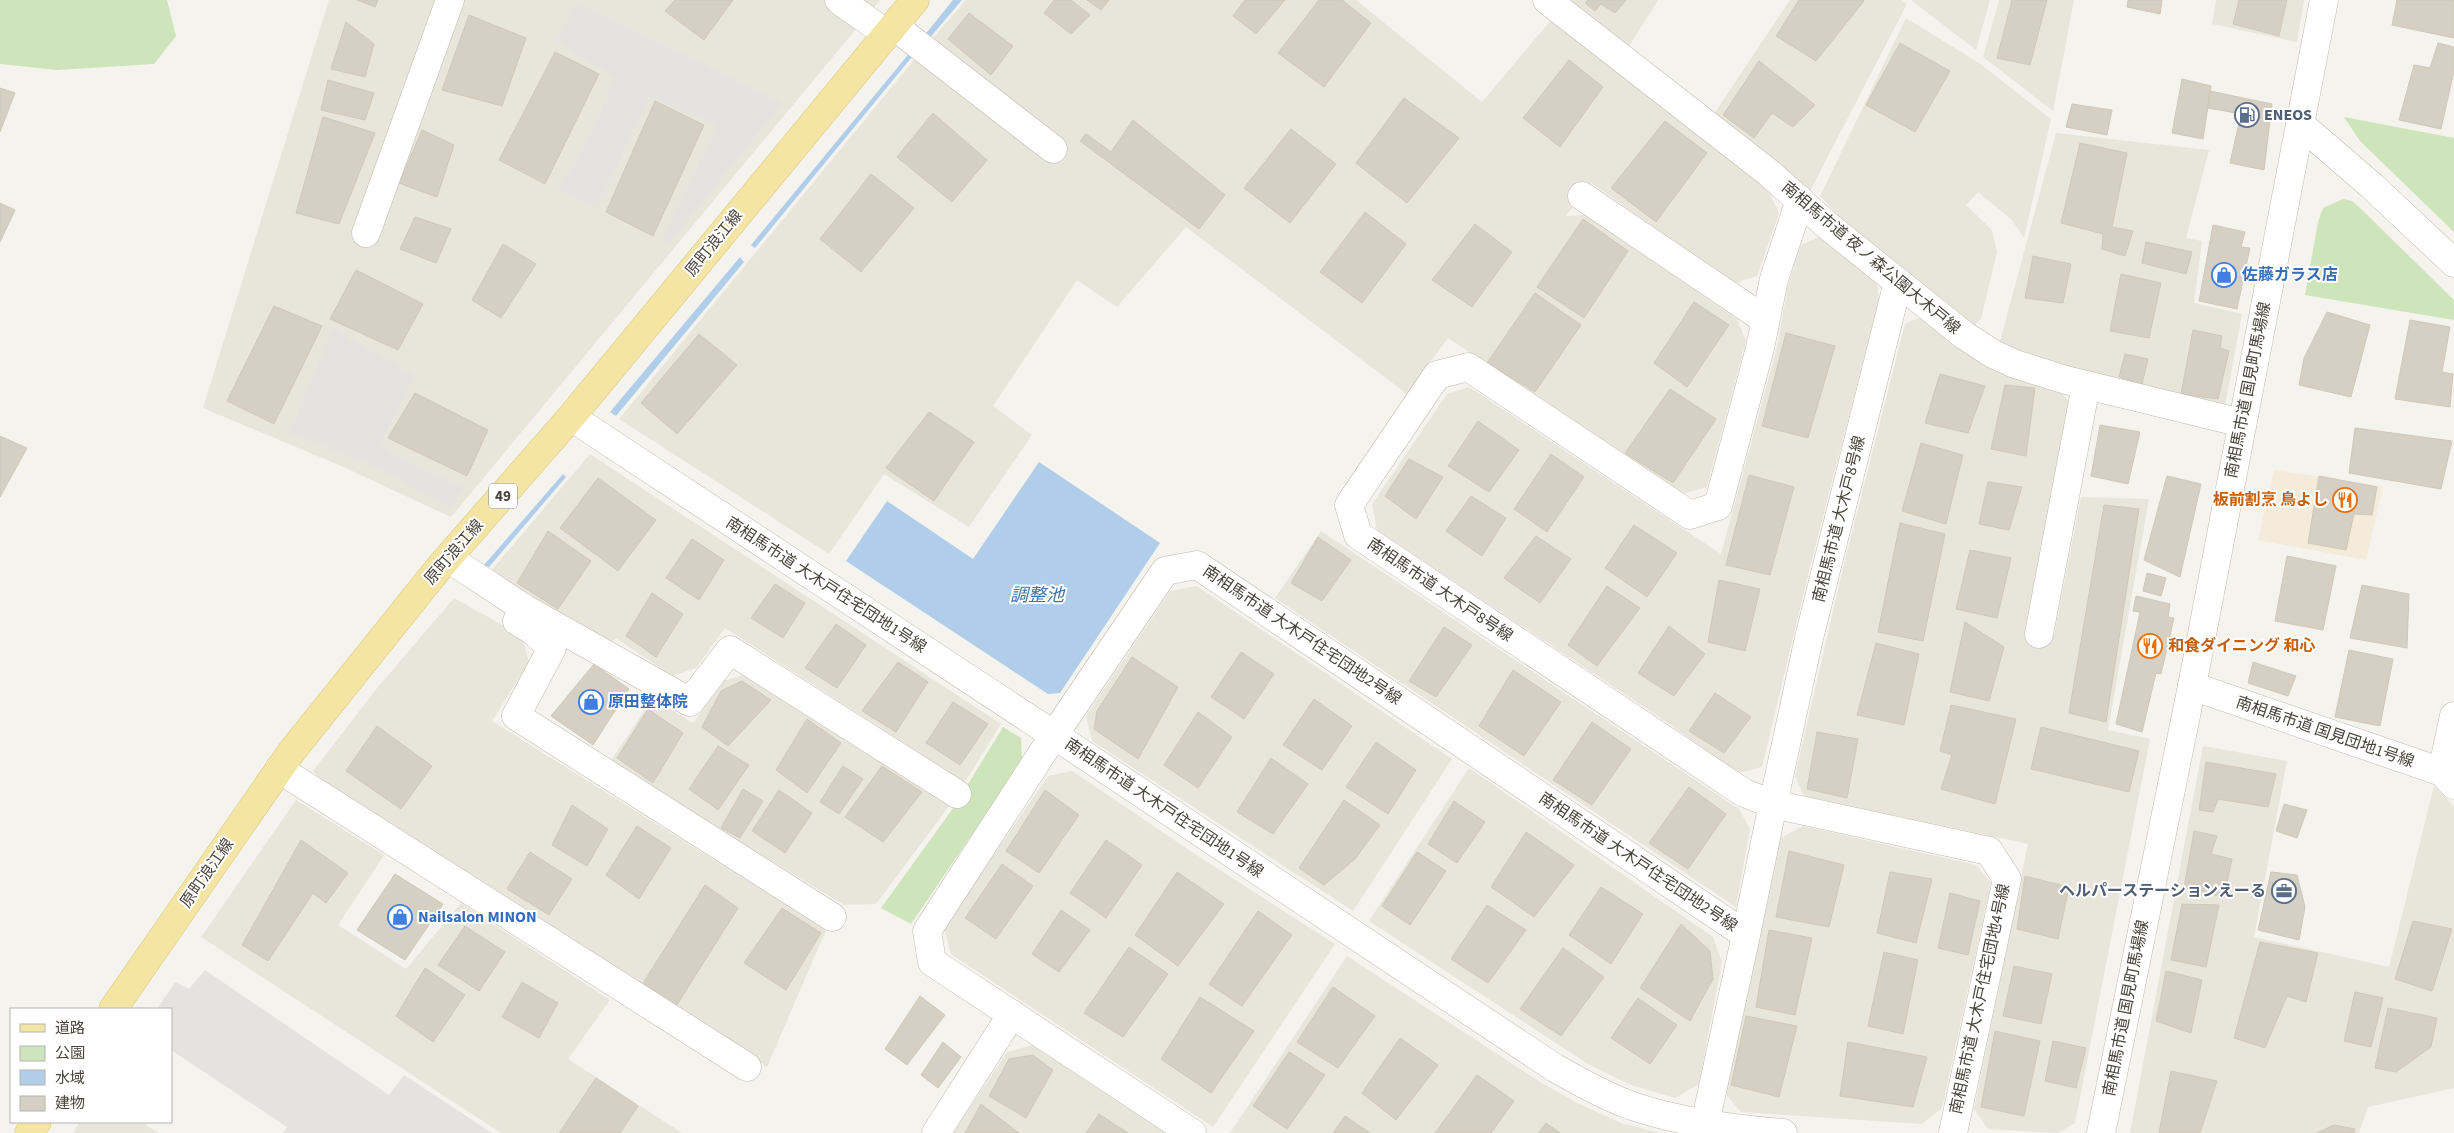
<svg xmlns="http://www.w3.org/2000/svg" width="2454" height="1133" font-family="'Source Sans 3','Noto Sans JP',sans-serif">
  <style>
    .residential { fill: #e8e5db }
    .commercial { fill: #f4ebdb }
    .green { fill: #cee4ba }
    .parking { fill: #e4e3e0 }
    .water { fill: #b0cdea }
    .building { fill: #d5d0c3; stroke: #d0c8b7 }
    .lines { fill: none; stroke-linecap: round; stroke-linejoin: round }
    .minor-casing { stroke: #c0bbb0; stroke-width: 29 }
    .tertiary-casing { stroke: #c0bbb0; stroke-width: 29 }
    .primary-casing { stroke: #d9c476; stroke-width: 29 }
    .minor { stroke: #fff; stroke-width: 28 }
    .tertiary { stroke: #fff; stroke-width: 28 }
    .primary { stroke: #f5e5a5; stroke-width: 28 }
    .labels { text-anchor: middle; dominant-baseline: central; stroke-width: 4; stroke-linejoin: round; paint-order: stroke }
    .shield { fill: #fff; stroke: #807c76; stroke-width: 1 }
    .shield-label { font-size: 15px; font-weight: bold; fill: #49443b }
    .service-label { font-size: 16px; font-weight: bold; fill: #4e5e75; stroke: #fff; text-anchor: start }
    .street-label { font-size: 16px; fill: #49443b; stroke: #fff }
    .shop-label { font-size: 16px; font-weight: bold; fill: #366cbe; stroke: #fff; text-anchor: start }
    .food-label { font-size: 16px; font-weight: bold; fill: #c56008; stroke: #fff; text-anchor: end }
    .water-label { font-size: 18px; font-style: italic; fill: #3d73ab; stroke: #fff }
  </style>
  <rect width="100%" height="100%" fill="#f5f3ed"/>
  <path class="residential" d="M329,0H880L451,517L339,465L203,408Z
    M966,0H1356L1482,102L1552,19L1766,184L1779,214L1757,276L1735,283L1591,183L1566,216L1585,215L1737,319L1746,341L1707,487L1683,494L1448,338L1407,394L1186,227L1117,307L1077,280L993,406L1032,435L969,527L884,474L829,554L619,419L918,55Z
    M1566,0H1658L1628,48Z
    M1790,0H1902L1907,4L1810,191L1714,114Z
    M1911,0H1990L1976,50Z
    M1999,0H2074L2053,111L1983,57Z
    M2216,0H2304L2297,42L2212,24Z
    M1906,18L1979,63L2051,119L2024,238L2012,220L1978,192L1966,205L1992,230L1997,252L1981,319L1973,327L1842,220L1820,196Z
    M2056,133L2209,150L2186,238L2202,241L2194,303L2242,314L2225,406L2108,379L1999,345Z
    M1824,235L1877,282L1879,300L1809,571L1762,767L1738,773L1664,720L1377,530L1372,504L1447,394L1469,387L1721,554L1777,347L1788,285L1801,245Z
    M1923,316L2061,390L2070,404L2025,629L2054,635L2081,497L2149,499L2108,730L2150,739L2075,1123L2058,1133L1988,1129L1974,1109L2028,844L1804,796L1795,776L1843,568L1905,324Z
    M590,454L1001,724L965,782L725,628L696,668L672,676L616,638L610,645L490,572Z
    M1321,531L1739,809L1750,829L1736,907L1275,598Z
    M1197,586L1452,759L1353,911L1092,741L1086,716L1170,591Z
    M454,598L522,636L529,662L492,721L826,930L767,1067L321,780L313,771L378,687Z
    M743,675L949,806L876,904L844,905L610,762L653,698L693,723L723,681Z
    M2203,746L2287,761L2254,937L2389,967L2434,786L2454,806V1088L2368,1107L2359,1133H2130Z
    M1469,768L1713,937L1722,962L1699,1084L1675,1098L1631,1085L1588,1064L1369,921Z
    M1072,771L1195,854L1335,944L1213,1127L951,954L944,928L1048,776Z
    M296,800L384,855L338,925L406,969L461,903L610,1000L568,1059L682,1133H501L201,937Z
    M1803,826L1976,865L1991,883L1942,1108L1922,1124L1741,1112L1724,1092L1777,840Z
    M1347,956L1540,1082L1577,1103L1621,1123L1660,1133H1230Z
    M1032,1045L1165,1133H953L1007,1052Z
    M80,1122H141L159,1133H73Z"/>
  <path class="commercial" d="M2274,470L2383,486L2366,560L2258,540Z"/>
  <path class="green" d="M0,0H167L176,36L154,64L57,70L0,64Z
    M2344,117L2454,138V232L2360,141Z
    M2343,199L2352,201L2359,207L2454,300V320L2305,295L2318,222L2323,208Z
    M1003,727L1021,738L1022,761L911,924L881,908L954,807Z"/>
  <path class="parking" d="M578,3L782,103L669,243L663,240L716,126L649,96L597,209L559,190L594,126L615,77L556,41Z
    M333,329L414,375L378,448L464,488L451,507L366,463L289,432Z
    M205,970L389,1095L404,1075L492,1133H283L287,1127L171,1050V1009L158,1008L175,982L189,989Z"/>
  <path class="water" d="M953,0H962L928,40L924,36Z
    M912,50L916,52L755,248L751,245Z
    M740,257L744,262L616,416L610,412Z
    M1039,462L1160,543L1060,693L1048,694L846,561L887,501L973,559Z
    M563,474L566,477L489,567L484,565Z"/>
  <path class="building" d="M357,0H378L375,7Z
    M675,0H733L704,40L665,11Z
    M1054,0H1071L1090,15L1071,34L1044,13Z
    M1087,0H1109L1101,10Z
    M1245,0H1285L1256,34L1233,16Z
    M1319,0H1342L1371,23L1324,87L1278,53Z
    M1588,0H1626L1615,13L1601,4L1595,11L1585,3Z
    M1799,0H1863L1864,1L1816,61L1776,36Z
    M2012,0H2047L2030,65L1997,58Z
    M2128,0H2162L2160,14L2127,7Z
    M2239,0H2287L2279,36L2233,24Z
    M2397,0H2454V38L2392,25Z
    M969,13L1013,46L991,75L948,39Z
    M469,15L526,38L502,106L442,90Z
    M346,22L374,44L365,77L331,69Z
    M1900,43L1950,71L1915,132L1866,105Z
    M2438,43L2454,47V71L2441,129L2399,120L2414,65L2430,68Z
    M555,52L599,74L545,184L499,160Z
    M1569,60L1603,87L1560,147L1523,118Z
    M1759,61L1815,105L1793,127L1772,113L1754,138L1723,115Z
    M2182,79L2211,86L2203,139L2172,133Z
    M328,80L374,93L365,120L321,110Z
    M0,88L15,93L0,132Z
    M2210,91L2272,104L2264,170L2230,163L2241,114L2208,108Z
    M1404,98L1459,138L1407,203L1356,163Z
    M655,101L704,125L653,236L606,212Z
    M2072,104L2112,110L2107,135L2066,127Z
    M933,113L987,160L952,202L897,157Z
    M323,117L375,133L339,224L296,213Z
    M1133,120L1225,195L1199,229L1080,141L1086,134L1111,152Z
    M1665,121L1707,153L1656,222L1611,188Z
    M1291,129L1336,164L1290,223L1244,188Z
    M422,130L454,145L437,197L399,183Z
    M2080,143L2127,153L2112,227L2133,231L2125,256L2102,249L2103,234L2061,223Z
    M871,174L914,208L861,272L820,239Z
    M0,203L15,210L0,242Z
    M1365,212L1406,244L1362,303L1320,272Z
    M415,217L451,229L436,263L400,249Z
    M1583,219L1628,251L1584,318L1537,287Z
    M1475,224L1512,252L1472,307L1432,280Z
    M2213,225L2245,232L2241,247L2250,248L2237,309L2199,301Z
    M2146,242L2192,252L2186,274L2142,263Z
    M503,244L536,264L501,318L472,300Z
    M2033,256L2071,264L2063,303L2025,298Z
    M356,270L423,304L398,350L330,319Z
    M2121,274L2161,283L2149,338L2110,331Z
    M1535,293L1581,325L1535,392L1487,363Z
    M1694,302L1729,325L1687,387L1654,363Z
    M274,306L322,326L274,424L227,401Z
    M2327,312L2370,325L2351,397L2299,385L2304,358Z
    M2410,320L2450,327L2442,372L2453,374L2450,407L2395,399Z
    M2193,330L2222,336L2220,348L2229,351L2218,399L2181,394Z
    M1786,333L1835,346L1808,438L1762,426Z
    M699,334L737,365L677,434L641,403Z
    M2125,354L2148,359L2142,384L2119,377Z
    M1940,374L1985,386L1968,433L1925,423Z
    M2005,385L2035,388L2026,456L1991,449Z
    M1670,389L1716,419L1673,483L1625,453Z
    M415,393L488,430L467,476L388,438Z
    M929,412L974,442L934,501L886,468Z
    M1478,421L1519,450L1489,492L1448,466Z
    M2100,425L2140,432L2128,484L2091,476Z
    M2355,428L2452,441L2441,489L2349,473Z
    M0,436L27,448L0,497Z
    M1921,443L1963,455L1946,524L1902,511Z
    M1551,454L1584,477L1547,532L1514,509Z
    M1409,459L1443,477L1416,519L1385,496Z
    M1749,475L1794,487L1770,575L1726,565Z
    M2167,476L2201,484L2180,577L2144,560Z
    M2319,476L2377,487L2372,515L2354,514L2346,550L2308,543Z
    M598,478L656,520L618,571L560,528Z
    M1988,482L2022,487L2009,530L1979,524Z
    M1471,496L1506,518L1482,556L1446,531Z
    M2104,505L2139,509L2106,722L2069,713Z
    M1900,523L1945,534L1923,641L1878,632Z
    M1634,525L1677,553L1647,597L1605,568Z
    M548,531L591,561L558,609L517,583Z
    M1536,536L1571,559L1540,603L1504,578Z
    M1318,537L1351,560L1322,601L1291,583Z
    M692,539L724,560L699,600L666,578Z
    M1970,550L2011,558L1997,618L1956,609Z
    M2287,556L2336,566L2323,630L2275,621Z
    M2147,573L2166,578L2161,596L2143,591Z
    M1719,580L1760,589L1745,651L1708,642Z
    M775,584L805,603L783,638L751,618Z
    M2362,585L2409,594L2407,648L2350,638Z
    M1607,586L1640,608L1597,666L1568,645Z
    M652,593L683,614L656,657L626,636Z
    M2136,596L2170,604L2168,617L2174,618L2161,674L2156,673L2142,732L2116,724L2140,612L2133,611Z
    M1965,622L2004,647L1989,701L1950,692Z
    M836,624L866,645L837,688L805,668Z
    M1669,626L1705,654L1674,696L1638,673Z
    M1444,627L1472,645L1436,697L1409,681Z
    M1876,643L1919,654L1904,725L1857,715Z
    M2349,650L2393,659L2380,726L2335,717Z
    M1241,652L1274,674L1244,719L1211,697Z
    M1132,657L1178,687L1138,759L1094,729L1097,711Z
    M898,662L928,682L896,732L862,711Z
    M2253,662L2296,676L2288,696L2248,683Z
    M594,664L629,689L593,745L551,716Z
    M1513,670L1561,702L1524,756L1479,726Z
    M742,681L771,700L728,746L702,727L721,691Z
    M1715,693L1751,717L1724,753L1689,731Z
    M1314,699L1352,726L1322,770L1283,745Z
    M953,702L988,724L960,765L926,743Z
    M1951,705L2016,719L1995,804L1941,789L1952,755L1940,751Z
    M648,709L683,733L653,783L617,758Z
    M1198,712L1232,737L1198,788L1164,765Z
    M807,719L841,743L807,793L776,770Z
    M1592,722L1631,749L1592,805L1553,780Z
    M377,726L432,766L401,809L346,771Z
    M2041,727L2139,751L2129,792L2031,769Z
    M1817,732L1858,739L1847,798L1807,789Z
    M1376,742L1416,770L1388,814L1346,787Z
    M718,746L749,765L718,810L689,789Z
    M1271,758L1308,784L1273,834L1237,812Z
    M2206,762L2276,774L2268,807L2218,799L2213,812L2199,810Z
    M843,766L863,779L839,814L820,802Z
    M882,766L922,792L883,842L845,817Z
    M1689,787L1726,814L1688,869L1649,843Z
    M743,789L763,801L740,838L721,828Z
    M779,790L812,813L785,853L752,831Z
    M1045,790L1079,815L1039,873L1006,851Z
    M1344,800L1380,825L1355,859L1324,885L1299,868Z
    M1454,801L1485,822L1457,863L1428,844Z
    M2284,804L2307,810L2297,838L2276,831Z
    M572,805L608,829L587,866L552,845Z
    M637,826L671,848L639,899L606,875Z
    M2194,831L2217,836L2211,854L2232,859L2224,897L2184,888Z
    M1526,832L1574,865L1534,917L1491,887Z
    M301,840L348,873L326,903L313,893L268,961L242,945Z
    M1106,840L1142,865L1106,918L1070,893Z
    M1789,851L1844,865L1829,927L1776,917Z
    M530,852L572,879L549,915L507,889Z
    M1417,852L1446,871L1410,925L1382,906Z
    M1002,864L1033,886L996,939L965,918Z
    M1177,872L1224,904L1178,966L1135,935Z
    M1890,872L1932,879L1916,943L1877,933Z
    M2271,872L2297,875L2305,907L2299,940L2258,930Z
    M395,874L443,904L405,960L357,930Z
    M2025,876L2069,887L2058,939L2017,929Z
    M705,885L738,908L673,1011L640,988Z
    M1601,887L1643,914L1611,964L1569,935Z
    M1950,893L1980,901L1968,955L1938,948Z
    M2182,904L2219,905L2206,967L2171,960Z
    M1487,905L1526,930L1488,983L1451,959Z
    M782,908L821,933L786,990L744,963Z
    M1061,910L1090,930L1059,972L1032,954Z
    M1258,911L1292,935L1242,1006L1209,984Z
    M2413,921L2452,929L2432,991L2395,979Z
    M1681,924L1710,951L1713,979L1690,1021L1640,988Z
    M465,926L505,952L479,991L438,965Z
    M1769,930L1812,938L1795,1015L1756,1007Z
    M2260,942L2318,953L2306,1002L2287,996L2265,1048L2234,1038Z
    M1129,947L1168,974L1123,1037L1084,1013Z
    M1563,948L1604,977L1561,1036L1520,1009Z
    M1884,952L1918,960L1903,1034L1868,1026Z
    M2014,966L2052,974L2041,1024L2003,1016Z
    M425,968L465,995L433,1042L396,1016Z
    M2166,971L2202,980L2191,1033L2156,1021Z
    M522,982L558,1003L539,1038L502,1017Z
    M1333,987L1375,1016L1338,1068L1297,1042Z
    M2355,992L2383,998L2371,1047L2344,1041Z
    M920,996L945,1015L907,1065L885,1049Z
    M1200,997L1254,1031L1211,1093L1161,1059Z
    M1638,998L1677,1025L1650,1064L1611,1038Z
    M2388,1008L2437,1018L2431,1047L2396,1072L2375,1068Z
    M1746,1016L1797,1026L1779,1097L1731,1085Z
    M1995,1031L2040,1041L2024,1116L1981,1107Z
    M1400,1038L1438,1065L1396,1120L1362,1093Z
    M2053,1041L2086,1048L2076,1088L2045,1081Z
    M943,1042L961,1057L938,1088L921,1075Z
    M1848,1042L1927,1057L1913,1107L1840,1096Z
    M1289,1052L1325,1075L1287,1129L1253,1106Z
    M1033,1055L1053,1070L1026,1118L989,1096L1009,1059Z
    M2171,1071L2217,1081L2200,1133H2159Z
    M1477,1075L1514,1101L1491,1133H1435Z
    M596,1078L638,1106L620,1133H559Z
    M981,1104L1019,1133H965Z
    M1099,1114L1128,1133H1086Z
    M1345,1116L1370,1133H1333Z
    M1546,1123L1560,1133H1538Z
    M2334,1125L2355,1129L2354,1133H2317Z"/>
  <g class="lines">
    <defs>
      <path id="minor" d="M839,0L887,34
        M1547,0L1769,173L1828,226L1964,335L1993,354L2015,364L2066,380L2242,423
        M894,26L1053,149
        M1582,196L1764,319
        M1800,200L1774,279L1760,348L1718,506L1690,515L1468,367L1437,375L1349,505L1358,535L1744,793L1773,804L1809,638L1898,282
        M366,233L450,0
        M448,558L525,609L690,702L730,650L957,794
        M517,621L532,630L552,648L516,716L832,917
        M2039,634L2086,385
        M2192,686L2442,772L2454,785
        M279,769L747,1067
        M2442,772L2454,716
        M1746,935L1773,804L1989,851L2007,879L1953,1133
        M936,1133L1012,1014
        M1192,1133L932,962L927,931L1054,735L1165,571L1197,565L1746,935L1703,1133"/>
      <path id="tertiary" d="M2300,124L2372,186L2454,263
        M571,417L1054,735L1555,1068C1580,1082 1605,1096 1632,1106C1680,1122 1732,1129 1783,1133
        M2101,1133L2192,686L2324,0"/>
      <path id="primary" d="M113,1009L292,751L438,569L571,417L915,0
        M29,1133L37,1122"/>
    </defs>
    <use href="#minor" class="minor-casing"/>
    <use href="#tertiary" class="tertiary-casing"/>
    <use href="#primary" class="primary-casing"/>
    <use href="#minor" class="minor"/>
    <use href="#tertiary" class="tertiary"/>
    <use href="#primary" class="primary"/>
  </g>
  <defs>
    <symbol id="fuel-ring" viewBox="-11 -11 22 22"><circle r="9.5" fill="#fff" stroke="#5c6f8a" stroke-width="1.5"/><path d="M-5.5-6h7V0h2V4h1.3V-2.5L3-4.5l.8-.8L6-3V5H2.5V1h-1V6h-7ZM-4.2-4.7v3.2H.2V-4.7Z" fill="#5c6f8a"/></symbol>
    <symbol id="shop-ring" viewBox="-11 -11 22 22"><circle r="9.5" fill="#fff" stroke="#3f7fe0" stroke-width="1.5"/><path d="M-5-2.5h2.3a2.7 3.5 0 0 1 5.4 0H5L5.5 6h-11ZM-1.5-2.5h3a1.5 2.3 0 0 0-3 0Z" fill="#3f7fe0"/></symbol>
    <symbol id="restaurant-ring" viewBox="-11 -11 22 22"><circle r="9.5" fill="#fff" stroke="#e8710a" stroke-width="1.5"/><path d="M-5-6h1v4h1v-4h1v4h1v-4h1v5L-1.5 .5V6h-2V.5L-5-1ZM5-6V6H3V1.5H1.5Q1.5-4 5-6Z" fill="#e8710a"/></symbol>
    <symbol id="office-ring" viewBox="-11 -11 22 22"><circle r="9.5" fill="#fff" stroke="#5c6f8a" stroke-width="1.5"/><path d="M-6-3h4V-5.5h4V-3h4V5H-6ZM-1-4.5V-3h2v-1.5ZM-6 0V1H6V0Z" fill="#5c6f8a"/></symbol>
  </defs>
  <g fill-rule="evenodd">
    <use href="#fuel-ring" x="2233" y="101" width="28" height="28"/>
    <use href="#shop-ring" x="2210" y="261" width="28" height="28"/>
    <use href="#restaurant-ring" x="2331" y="486" width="28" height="28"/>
    <use href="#restaurant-ring" x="2136" y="632" width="28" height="28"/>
    <use href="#shop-ring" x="577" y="688" width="28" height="28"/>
    <use href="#office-ring" x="2270" y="877" width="28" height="28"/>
    <use href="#shop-ring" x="386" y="903" width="28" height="28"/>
  </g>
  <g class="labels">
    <rect class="shield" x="489" y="483.5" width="28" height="25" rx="4"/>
    <g class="shield-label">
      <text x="503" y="496">49</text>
    </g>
    <g class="service-label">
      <text x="2264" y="115">ENEOS</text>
      <text x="2266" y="891" text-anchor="end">ヘルパーステーションえーる</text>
    </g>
    <g class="street-label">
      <text transform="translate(714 243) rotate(-51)">原町浪江線</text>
      <text transform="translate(1871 258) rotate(40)">南相馬市道 夜ノ森公園大木戸線</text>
      <text transform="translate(2248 390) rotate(-79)">南相馬市道 国見町馬場線</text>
      <text transform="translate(1839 519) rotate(-76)">南相馬市道 大木戸8号線</text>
      <text transform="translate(454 552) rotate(-49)">原町浪江線</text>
      <text transform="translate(826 585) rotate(33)">南相馬市道 大木戸住宅団地1号線</text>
      <text transform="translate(1440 590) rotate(34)">南相馬市道 大木戸8号線</text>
      <text transform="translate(1302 635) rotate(34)">南相馬市道 大木戸住宅団地2号線</text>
      <text transform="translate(2325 732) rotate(19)">南相馬市道 国見団地1号線</text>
      <text transform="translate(1164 808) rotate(34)">南相馬市道 大木戸住宅団地1号線</text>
      <text transform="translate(1638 862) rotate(34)">南相馬市道 大木戸住宅団地2号線</text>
      <text transform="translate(207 873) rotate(-55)">原町浪江線</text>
      <text transform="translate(1980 999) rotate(-78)">南相馬市道 大木戸住宅団地4号線</text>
      <text transform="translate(2126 1008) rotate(-79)">南相馬市道 国見町馬場線</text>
    </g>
    <g class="shop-label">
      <text x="2242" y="275">佐藤ガラス店</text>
      <text x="608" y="702">原田整体院</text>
      <text x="418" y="917">Nailsalon MINON</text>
    </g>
    <g class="food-label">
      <text x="2328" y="500">板前割烹 鳥よし</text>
      <text x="2168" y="646" text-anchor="start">和食ダイニング 和心</text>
    </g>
    <g class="water-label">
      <text x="1037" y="595">調整池</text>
    </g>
  </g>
  <rect x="10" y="1008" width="162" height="115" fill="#ffffff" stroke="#b6b4b1"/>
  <rect x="20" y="1024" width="25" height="8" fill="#f5e5a5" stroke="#b6b4b1"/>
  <text x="55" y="1033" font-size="15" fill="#49443b">道路</text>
  <rect x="20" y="1046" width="25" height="15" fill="#cee4ba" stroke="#b6b4b1"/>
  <text x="55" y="1058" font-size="15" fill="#49443b">公園</text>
  <rect x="20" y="1070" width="25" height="15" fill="#b0cdea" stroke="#b6b4b1"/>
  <text x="55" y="1083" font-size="15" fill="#49443b">水域</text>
  <rect x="20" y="1096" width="25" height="15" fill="#d5d0c3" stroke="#b6b4b1"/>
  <text x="55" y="1108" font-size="15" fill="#49443b">建物</text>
</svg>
